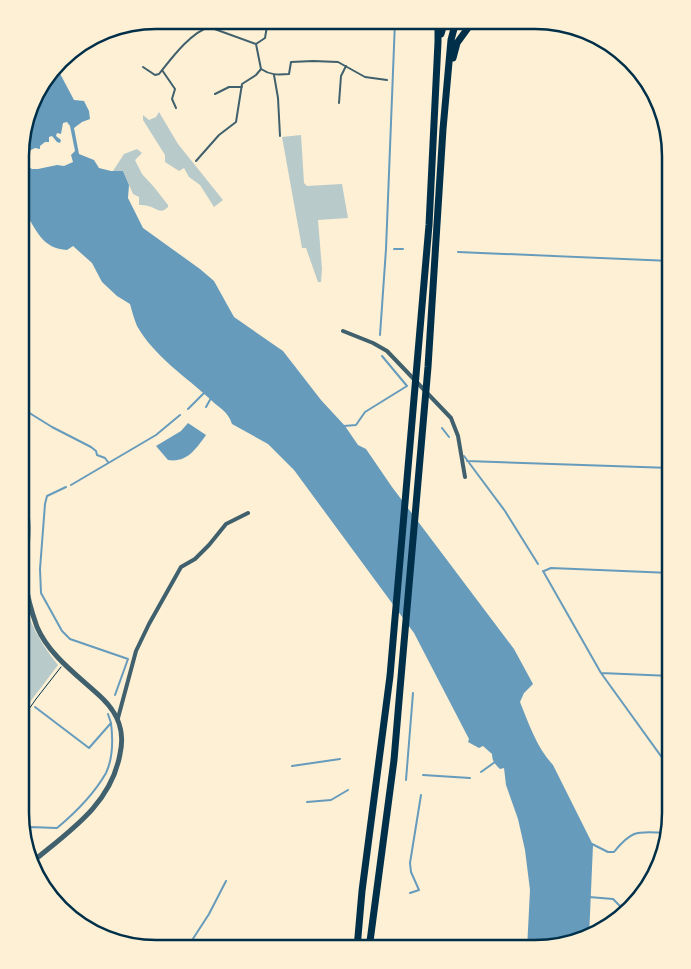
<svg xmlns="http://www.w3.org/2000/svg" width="691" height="969" font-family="Helvetica,sans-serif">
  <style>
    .green { fill: #b9caca }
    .water { fill: #669bbc }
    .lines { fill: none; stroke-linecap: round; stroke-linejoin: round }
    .stream { stroke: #669bbc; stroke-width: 2 }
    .path { stroke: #003049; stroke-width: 1 }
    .service { stroke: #3f606c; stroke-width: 2 }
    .minor { stroke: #3f606c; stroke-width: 4 }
    .tertiary { stroke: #3f606c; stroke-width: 5 }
    .motorway { stroke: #003049; stroke-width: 7 }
    .rim { fill: none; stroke: #003049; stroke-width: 2.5 }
  </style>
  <rect width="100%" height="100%" fill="#fdf0d5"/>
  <path class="green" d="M159,112L178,144L223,200L214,207L200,185L189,177L184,168L179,171L165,162V155L143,120V115L149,120L156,117Z
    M301,135L304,183L307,186L342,184L348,218L318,220L322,269L321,282H318L306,248H302L282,137Z
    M137,149L142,153L135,160L142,174L154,187L168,205V207C160,215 157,208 148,206C146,205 142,205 139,205V197L133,194L123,171H113L124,154Z
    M20,588C28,620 38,640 58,665L30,702L20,706Z"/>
  <path class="water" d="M56,66L74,100L84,101L89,111L90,119L82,122L74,128L79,154L94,160L99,168L111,171H123L129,185L128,198L143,228L200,269L214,281L234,317L283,351L321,400L345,426L358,445L366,449L392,487L514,649L533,684L524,693L520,702C529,724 537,748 553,765L593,845L589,937L536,949H527L530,890L525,850L518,819L506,785L504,768L500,769C495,764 492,761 492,754L483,746L479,748L468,742L469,739L414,633L294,470L268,444L232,424C228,411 219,408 210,399C185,376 154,356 137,326C134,319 132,311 130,304L117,296L102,282L92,263L73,246L67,250C43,248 39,234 27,216L21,213V162L32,169H38L57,165L64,166L73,162L71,155L75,151L70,126L67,122L63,123L61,134L57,133L56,136L61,140L60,143L57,142L52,136L49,137V142H45L40,146V149L35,148L29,151L21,152V137L38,88C46,78 55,80 56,66Z
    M188,423L206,435C196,449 187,463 168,460L156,446L181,431Z"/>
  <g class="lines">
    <path class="stream" d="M394,249H403
      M458,252L671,261
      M380,335L386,249L395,21
      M206,407L211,398
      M23,409L52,427L91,447L96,451L97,455L105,458L108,462
      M188,409L204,393
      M344,426L356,425L365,412L407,386L382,356
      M442,428L449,437
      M464,456L505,511L538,564
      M467,461L671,468
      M71,485L156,435L180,415
      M66,487L47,496L45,504L40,569L41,593L62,631L70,639L128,659L115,695
      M543,571L601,673L671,770
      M544,571L551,568L671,573
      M601,673L671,676
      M35,707L89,748L111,723L108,714
      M20,716L29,704
      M292,766L340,759
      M481,772L495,762
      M423,775L470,778
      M406,780L413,693
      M307,802L331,800L348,790
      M24,833L29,827L57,828C75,813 94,794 106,773C113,758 113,739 111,723
      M592,844L608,852H614C633,828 639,832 667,833
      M410,893L419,890L411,872L410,863L421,795
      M589,897L613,899L624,910
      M188,945H191L193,948
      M187,948L209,914L226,881"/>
    <path class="path" d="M20,722L36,699L61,667"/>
    <path class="service" d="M268,20L265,38L256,44L261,69C270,75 277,75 289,74L291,62L313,61L338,62L365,77L387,80
      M143,67L155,75L159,74C171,59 190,33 209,27L256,44
      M162,70L175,89L172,99L176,108
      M274,75L278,98L280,136
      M215,94L229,87H242
      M339,103L341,76L346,66
      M196,161L219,135L236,122L242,84L256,75L261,69"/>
    <path class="minor" d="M343,331L373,343L387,351L451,418L458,436L465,477
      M118,718L136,651L149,624L181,567L195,559L209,545L226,524L248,513"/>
    <path class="tertiary" d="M21,462C23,484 28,507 28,529C28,547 25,565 26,583C27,597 32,613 37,627C50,657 80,677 103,699C119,715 125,732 120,754C111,805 68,832 31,863"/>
    <path class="motorway" d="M441,34L445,21
      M453,58L457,43L473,21
      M357,948L362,891L390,676L429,225L438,42V21
      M369,949L394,760L400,689L428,367L443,129L451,40L456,21"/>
  </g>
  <path d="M0 0H691V969H0ZM156 29H535A127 127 0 0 1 662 156V813A127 127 0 0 1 535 940H156A127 127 0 0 1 29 813V156A127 127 0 0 1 156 29Z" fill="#fdf0d5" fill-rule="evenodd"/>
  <path class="rim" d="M156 29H535A127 127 0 0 1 662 156V813A127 127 0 0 1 535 940H156A127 127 0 0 1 29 813V156A127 127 0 0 1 156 29Z"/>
</svg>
